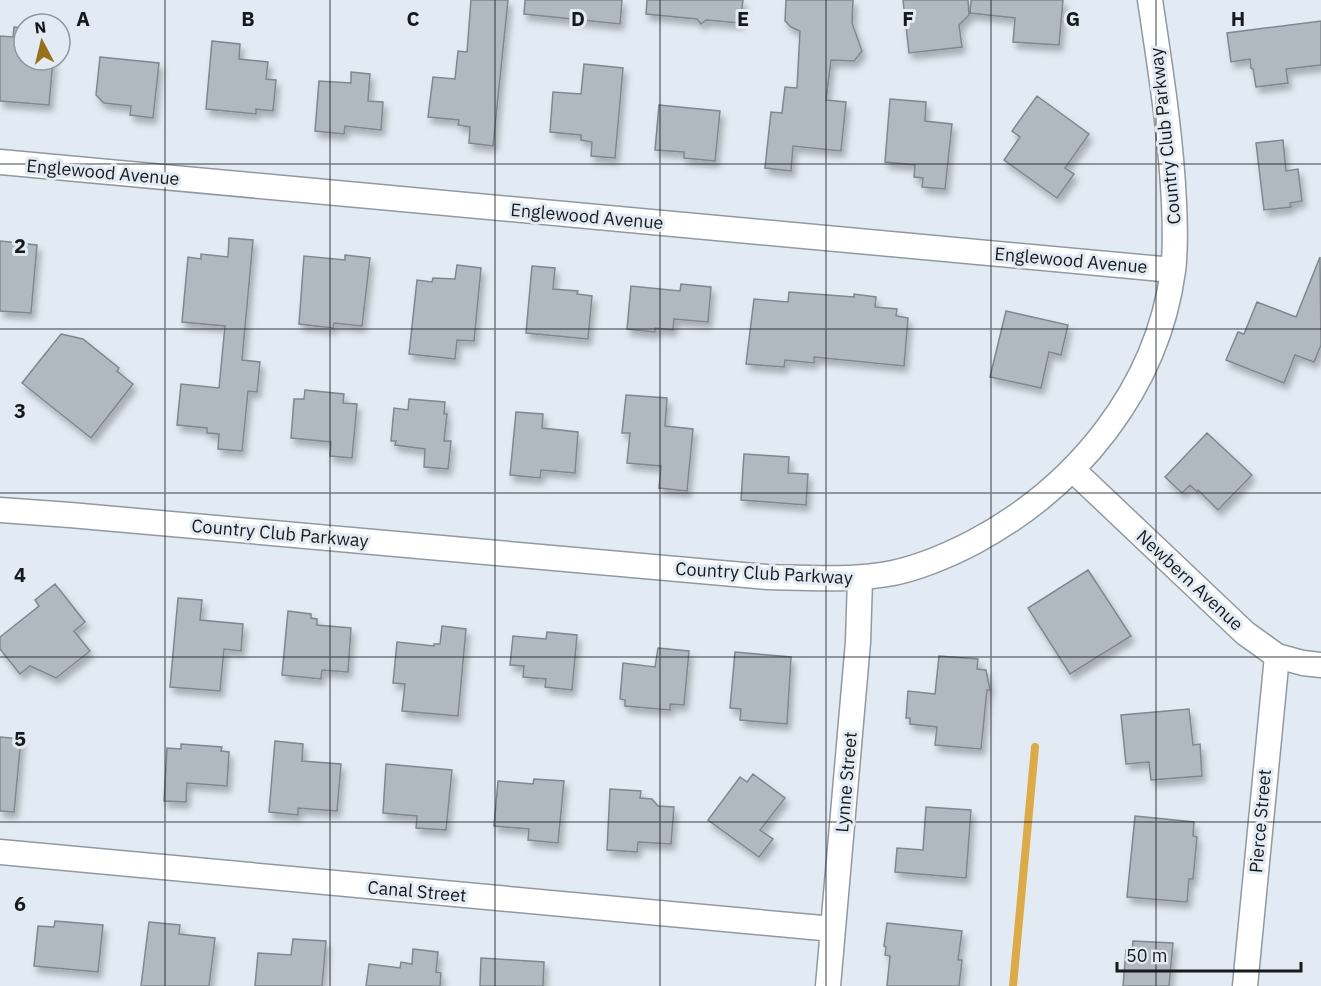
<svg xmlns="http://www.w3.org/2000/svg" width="1321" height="986" font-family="'IBM Plex Sans',sans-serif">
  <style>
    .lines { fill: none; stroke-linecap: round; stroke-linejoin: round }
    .stream { stroke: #dbaa49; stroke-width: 8 }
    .building { fill: #b0b8c0; stroke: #80878f; stroke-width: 1.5; filter: url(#shadow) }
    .street-casing { stroke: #9199a0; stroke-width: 27 }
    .street { stroke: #fff; stroke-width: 24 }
    .grid { fill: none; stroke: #171a1d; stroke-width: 1.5; stroke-opacity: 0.55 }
    .labels { text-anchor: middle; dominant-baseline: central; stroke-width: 6; stroke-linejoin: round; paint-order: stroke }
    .street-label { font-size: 18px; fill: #171a1d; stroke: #e2ebf3 }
    .grid-label { font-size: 20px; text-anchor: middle; font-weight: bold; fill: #171a1d; stroke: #e2ebf3; stroke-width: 6; stroke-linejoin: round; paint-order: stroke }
  </style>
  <defs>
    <filter id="shadow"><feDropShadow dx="3.5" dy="6" stdDeviation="3" flood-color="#0004"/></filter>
  </defs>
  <rect width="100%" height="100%" fill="#e2ebf3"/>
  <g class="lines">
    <path class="stream" d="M1013,986L1035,747"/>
  </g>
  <path class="building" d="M471,0H508L493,146L469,143L470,127L458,125L459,120L428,117L433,77L455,79L458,51L467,52Z
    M525,0H622L620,24L524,14Z
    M647,0H743L740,23L706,20L701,24L697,19L646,14Z
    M786,0H853L852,23L862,51L854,61L831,60L826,100L846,102L841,151L793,146L791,171L765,168L771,112L782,113L785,87L797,88L800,31L791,27L785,21Z
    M903,0H968L969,15L959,25L962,47L909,53Z
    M971,0H1063L1059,45L1013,42L1015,18L970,13Z
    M1321,21V65L1286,69L1288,83L1256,87L1253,69L1251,68L1250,59L1231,62L1227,33Z
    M14,27L24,28V60H53L49,105L0,101V36L13,37Z
    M212,41L240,44L239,59L268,62L266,79L276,80L273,111L256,109V114L206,109Z
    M100,57L159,63L153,118L130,115L131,106L104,103L96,95Z
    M584,64L623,68L615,158L591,156L592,142L581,140V135L550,132L553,92L581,94Z
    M351,72L370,74L368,101L383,102L381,130L345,126L344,134L315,131L319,81L351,83Z
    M1037,96L1089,134L1065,168L1074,174L1057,198L1004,160L1020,137L1012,131Z
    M890,99L926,102L925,121L952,124L945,189L922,187L923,178L914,177L915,165L885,162Z
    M659,105L720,111L715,161L684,158V152L655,150Z
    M1283,140L1286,171L1298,169L1302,201L1290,203L1291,207L1264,210L1256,143Z
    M229,238L253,240L242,360L260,362L257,392L248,391L242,451L218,449L219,434L207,433V428L177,425L181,384L219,388L225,326L182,322L188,257L201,259V254L228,257Z
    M0,241L37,245L31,313L0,311Z
    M345,255L370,258L362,326L334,323L333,328L299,324L304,256L345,260Z
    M1320,257L1321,345L1314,362L1295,355L1284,383L1226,360L1238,332L1244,334L1257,302L1296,317Z
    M457,265L481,268L474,341L457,340L455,359L409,354L417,280L432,282L433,278L455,279Z
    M532,266L555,268L553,289L578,291L577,294L592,296L588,339L526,333Z
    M681,284L711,287L708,322L674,319L673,330L655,328V332L627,329L631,286L680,291Z
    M789,292L854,297V294L876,297L875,307L897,309L896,316L908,318L904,366L814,357V363L785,360L784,367L746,364L754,299L788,302Z
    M1006,311L1068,325L1061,355L1049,352L1041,388L990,377Z
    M61,334L83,339L119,368L117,371L133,384L91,438L22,383Z
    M305,390L344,394L343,403L357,404L352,458L330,456L331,442L291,438L294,399H304Z
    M626,395L667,398L665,426L693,429L687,491L659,488L661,466L627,463L630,433H622Z
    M409,399L445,402L444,414H447L444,441H451L448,469L424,467L425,449L395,445L396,441H391L394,408L408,410Z
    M516,412L543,414L542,428L578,432L575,473L541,470L540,478L510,475Z
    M1207,433L1252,475L1218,510L1198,490L1197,492L1190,485L1182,493L1165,477Z
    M744,454L789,457L788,473L808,474L806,505L741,500Z
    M1088,570L1131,636L1070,674L1028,608Z
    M55,584L85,622L74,631L90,651L56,678L30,666L20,674L0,649V637L39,606L35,600Z
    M178,598L202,600L200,620L243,624L241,651L224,649L220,691L170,687Z
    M288,611L311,614V618L317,619V625L351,628L348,672L322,670L321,679L282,675Z
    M442,626L466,629L458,716L402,711L405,684L393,683L397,642L434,646V644H440Z
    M547,632L577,635L572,690L545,687L546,679L523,677L524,666L510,665L513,636L546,639Z
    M658,648L689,651L684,705L670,704V710L625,706V700L620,699L623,663L655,667Z
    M735,652L791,657L787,724L740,720L741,709L730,708Z
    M939,656L978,659L977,669L986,670L990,690H987L981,749L935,745L937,727L910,724V718H906L908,691L935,694Z
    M1189,709L1193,745L1200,744L1202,776L1151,780L1149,762L1126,764L1121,715Z
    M0,737L21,739L14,812L0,811Z
    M275,741L303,744L302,761L341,764L337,811L298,808V815L269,812Z
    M181,744L222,747L221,751L229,752L227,786L187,783L186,802L164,801L167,748L181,749Z
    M386,764L452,770L446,830L416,828L417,816L383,813Z
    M753,774L785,798L760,830L773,839L759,857L708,820L740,777L747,782Z
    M534,779L564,781L558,843L528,840L529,829L494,826L498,781L533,784Z
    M610,789L641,791L640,798L652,799L658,806L674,807L671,844L638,842L637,852L607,850Z
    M926,807L971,810L966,878L895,872L897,848L923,850Z
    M1135,816L1194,822L1193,836L1197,837L1193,879H1189L1187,902L1127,897Z
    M55,921L103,925L98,972L34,966L38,926L54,927Z
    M149,922L180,925L179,934L215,938L209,986H141Z
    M887,923L962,931L958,960H962L959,986H887L890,956L885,955L886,947L884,946Z
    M293,939L326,941L322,986H255L258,953L291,955Z
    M1133,941L1173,943L1169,986H1123L1126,950L1132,951Z
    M413,949L438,952L436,972L441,973L440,986H366L369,964L400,968L401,962L412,964Z
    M481,958L544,962L543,986H480Z"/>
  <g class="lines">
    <defs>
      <path id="street" d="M0,162L1173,270
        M1073,470L1245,633L1277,656L1303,663L1321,665
        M0,510L70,515L767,577C809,578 851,581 893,573C921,567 949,555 974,542C1077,487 1157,389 1173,271C1176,248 1175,225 1174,203C1171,135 1160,67 1150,0
        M0,852L833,929
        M828,986L858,642L860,579
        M1245,986L1277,656"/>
    </defs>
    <use href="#street" class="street-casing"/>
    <use href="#street" class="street"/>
  </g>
  <path class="grid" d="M165,0V986M330,0V986M495,0V986M660,0V986M826,0V986M991,0V986M1156,0V986M0,164H1321M0,329H1321M0,493H1321M0,657H1321M0,822H1321"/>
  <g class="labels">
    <g class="street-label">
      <text transform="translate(1165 136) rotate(-96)">Country Club Parkway</text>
      <text transform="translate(103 172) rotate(5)">Englewood Avenue</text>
      <text transform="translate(587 216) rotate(5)">Englewood Avenue</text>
      <text transform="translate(1071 260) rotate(5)">Englewood Avenue</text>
      <text transform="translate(280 533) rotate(5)">Country Club Parkway</text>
      <text transform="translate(764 573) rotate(3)">Country Club Parkway</text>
      <text transform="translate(1190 580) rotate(43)">Newbern Avenue</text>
      <text transform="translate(846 782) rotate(-85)">Lynne Street</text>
      <text transform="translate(1260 821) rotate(-85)">Pierce Street</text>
      <text transform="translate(417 891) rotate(5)">Canal Street</text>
    </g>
  </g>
  <g class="grid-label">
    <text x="83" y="26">A</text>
    <text x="248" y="26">B</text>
    <text x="413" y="26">C</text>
    <text x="578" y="26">D</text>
    <text x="743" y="26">E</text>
    <text x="908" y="26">F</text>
    <text x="1073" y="26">G</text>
    <text x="1238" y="26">H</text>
    <text x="20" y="253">2</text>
    <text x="20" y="418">3</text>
    <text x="20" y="582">4</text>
    <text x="20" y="746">5</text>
    <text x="20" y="911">6</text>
  </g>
  <g transform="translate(42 42) rotate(353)"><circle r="28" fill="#e2ebf3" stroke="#91979d" stroke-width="1.5"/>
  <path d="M0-4.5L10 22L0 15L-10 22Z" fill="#97701b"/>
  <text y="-9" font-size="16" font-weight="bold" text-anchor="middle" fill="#171a1d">N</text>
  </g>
  <path d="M1117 962v9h184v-9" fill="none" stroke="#171a1d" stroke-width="3"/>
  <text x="1126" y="962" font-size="18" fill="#171a1d" stroke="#e2ebf3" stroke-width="4.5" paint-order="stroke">50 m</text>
</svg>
